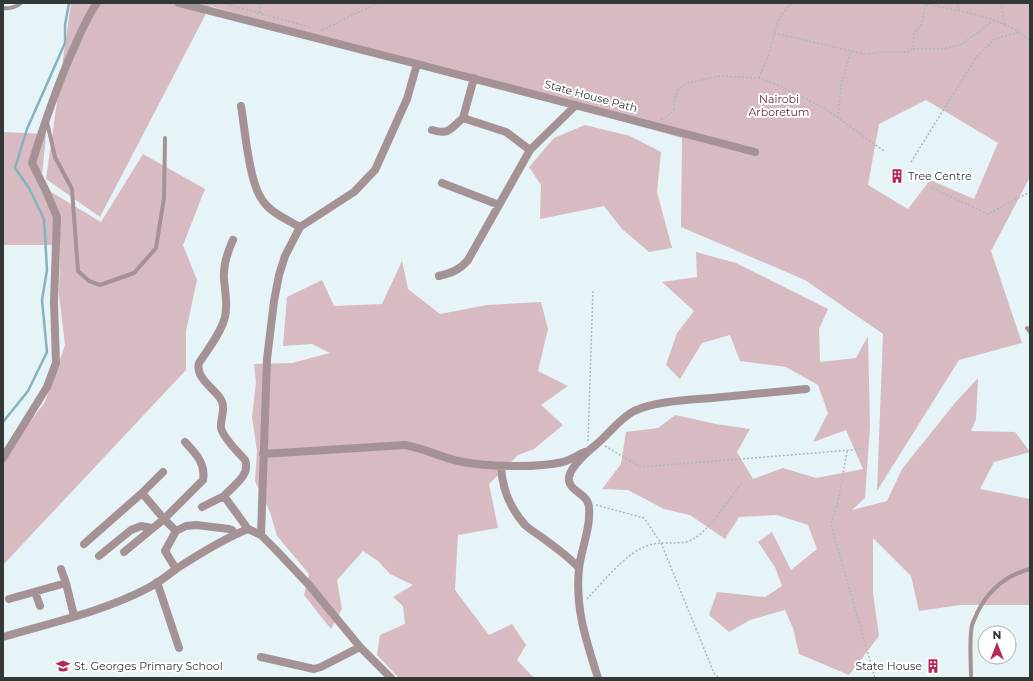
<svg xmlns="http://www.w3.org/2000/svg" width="1033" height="681" font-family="Montserrat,sans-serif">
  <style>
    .green { fill: #d7bbc0; fill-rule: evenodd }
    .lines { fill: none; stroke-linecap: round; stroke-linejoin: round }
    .stream { stroke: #84b2c1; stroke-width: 2.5 }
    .path { stroke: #adb8bb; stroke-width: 1.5; stroke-dasharray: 2 2; stroke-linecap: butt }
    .service { stroke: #a59295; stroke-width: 4 }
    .minor { stroke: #a59295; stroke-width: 8 }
    .labels { text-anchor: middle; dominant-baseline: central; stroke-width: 4; stroke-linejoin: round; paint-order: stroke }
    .street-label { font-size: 11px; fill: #323738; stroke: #fff }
    .park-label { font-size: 11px; fill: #612936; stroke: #fff }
    .poi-label { font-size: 11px; fill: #323738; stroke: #fff; text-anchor: start }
  </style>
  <rect width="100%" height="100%" fill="#e6f3f7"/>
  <path class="green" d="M71,3H1030V177L991,251L1022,343L959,360L877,491L883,334L805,280L681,227L682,138L210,6L100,217L46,179ZM926,100L998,143L974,199L930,180L908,209L868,185L879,124Z
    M585,125L630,136L661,152L657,192L672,248L649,252L622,229L604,206L540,219L541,185L529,167L554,138Z
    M3,132L46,134L41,186L101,222L143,154L205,189L183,245L197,280L186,331V370L3,565V464L17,439L45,402L65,345L59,295L60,245H3Z
    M696,252L736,263L828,309L819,329L820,362L856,358L868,336L870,427L865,498L852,510L887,501L902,469L955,403L978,378L976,419L971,431L1015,432L1030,452L994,462L980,489L1030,499V605H960L919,611L911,576L873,538V593L879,636L849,675L799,654L793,628L785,610L750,620L729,632L709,615L717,592L765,597L782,586L775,567L758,542L772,532L791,570L817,549L808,525L777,515L739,517L725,539L690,515L664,509L628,490L602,489L621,464L626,432L658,428L675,415L716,424L750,429L737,452L753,479L783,468L816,478L863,469L846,430L813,442L828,413L818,385L786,367L740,361L730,335L702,343L680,379L666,365L677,333L694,311L662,282L697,277Z
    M402,261L408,289L440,314L487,305L541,302L548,329L538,371L568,386L541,405L563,425L534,449L518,455L489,484L498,528L458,535L455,590L489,635L512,624L526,645L517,660L532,676L538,678H399L377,655L380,635L405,624L403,606L393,597L413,585L390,574L378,561L363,551L337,580L342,609L331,629L304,595L309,574L277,536L270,512L255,481L257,451L252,417L256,382L254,364L292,363L330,353L312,344L283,346L287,297L322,280L334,306L382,304Z"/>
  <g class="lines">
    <path class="stream" d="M3,422L28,391L47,352L42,300L47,270L44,219L29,188L15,168L27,129L65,43V25L69,3"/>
    <path class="path" d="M223,3L312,28
      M260,3V13
      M923,3C959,12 1002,15 1030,41
      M957,3L959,10
      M1001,3L1005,25
      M322,30L378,3
      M774,33L865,54L881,52H908L913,49L914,33L921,25L926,4
      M913,49H943L962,44L993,21
      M759,78C762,71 765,64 768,57C775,36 774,18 792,3
      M838,118L841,85L851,51
      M661,119L665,118L674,110L675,99L678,90L685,84L719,76L759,78L782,87L826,109L884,151
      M911,162L977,56L995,39L1020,32
      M932,188L988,214L1030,192
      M588,441L593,289
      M605,446L641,467L864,449
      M847,451L838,502L831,525L875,678
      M596,505L644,518L661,543L714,673L719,678
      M587,599C601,584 619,562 635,552C654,539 665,545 685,542C704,540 729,499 741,484"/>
    <path class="service" d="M3,8C10,9 16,7 21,3
      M47,122L55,157L72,189L78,271L89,281L100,285L134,273L156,248L164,198L165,138
      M1027,328L1030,332
      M971,678C971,663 969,639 972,625C973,621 976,617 977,613C988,591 1006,575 1030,569"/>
    <path class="minor" d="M179,3L417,64L755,152
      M474,78L463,118L506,132L530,150L576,105
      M241,106C245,129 249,184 263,201C271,213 288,220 300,227L285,256L279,275L274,301L267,359L261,535
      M432,130C450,135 450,129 463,118
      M442,183L499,205
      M300,227L354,192L375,170L407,99L417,64
      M233,240C227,253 223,265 224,279C225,291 228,305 225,317C221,333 208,349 199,363C195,377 213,388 220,398C227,408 220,418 221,428C223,438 239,453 245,460C251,475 233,486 224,496L248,529
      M439,276C451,273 460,270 468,260L530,150
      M263,454L405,445C424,448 440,457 458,461C484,467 538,468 563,462C570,460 578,455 585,452
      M3,458L47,387L56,363L54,302L57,217L46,191L32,163C44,124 56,89 72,52C80,35 86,18 97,3
      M501,466C502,488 510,508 525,525C529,529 536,533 540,536C554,546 568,556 579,568
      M202,507L224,496
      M176,531L164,519L203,480C206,463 195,453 185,442
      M84,544L142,493L163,472
      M124,552L164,519L142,493
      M99,556L131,530L141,526L152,528
      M176,569L165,551L176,531L186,526L196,525L229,529L232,530L235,534
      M157,582L179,648
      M66,583L74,616
      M35,592L40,606
      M9,599L66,583L61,569
      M3,637C50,623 105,611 148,588C158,583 167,576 176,569C199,554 223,539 248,529L261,535L275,549L309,585L360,647L391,678
      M261,657L314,669L321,667L360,647
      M598,678C586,640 575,609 579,568C581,551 588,535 589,518C589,514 590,507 588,503C585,493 567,490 569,477C571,466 589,450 598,443C610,433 619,419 634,411C656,401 688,400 712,398C743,395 774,392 806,389"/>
  </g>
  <defs>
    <symbol id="building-bare" viewBox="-9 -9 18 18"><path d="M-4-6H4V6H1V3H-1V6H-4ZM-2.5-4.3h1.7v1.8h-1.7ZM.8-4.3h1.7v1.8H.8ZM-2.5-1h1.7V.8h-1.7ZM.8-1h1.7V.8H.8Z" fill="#b72857" stroke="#fff" stroke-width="2.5" paint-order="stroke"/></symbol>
    <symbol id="school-bare" viewBox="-9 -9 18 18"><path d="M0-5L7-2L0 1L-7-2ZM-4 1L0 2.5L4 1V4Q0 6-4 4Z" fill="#b72857" stroke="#fff" stroke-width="2.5" paint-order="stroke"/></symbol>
  </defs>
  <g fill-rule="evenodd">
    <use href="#building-bare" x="887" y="166" width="20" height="20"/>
    <use href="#school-bare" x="53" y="656" width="20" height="20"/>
    <use href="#building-bare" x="923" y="656" width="20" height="20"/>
  </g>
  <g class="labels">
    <g class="street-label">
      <text transform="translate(591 96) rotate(15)">State House Path</text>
    </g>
    <g class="park-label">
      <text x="779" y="99">Nairobi<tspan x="779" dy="13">Arboretum</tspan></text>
    </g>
    <g class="poi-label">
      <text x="908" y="176">Tree Centre</text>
      <text x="74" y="666">St. Georges Primary School</text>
      <text x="922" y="666" text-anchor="end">State House</text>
    </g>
  </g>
  <rect width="1033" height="681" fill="none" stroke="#323738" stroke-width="8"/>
  <g transform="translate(997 645)"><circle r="19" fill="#ffffff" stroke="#adafaf"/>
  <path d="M0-3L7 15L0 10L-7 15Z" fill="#b72857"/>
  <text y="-6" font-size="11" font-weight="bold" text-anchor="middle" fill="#323738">N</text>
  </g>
</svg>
